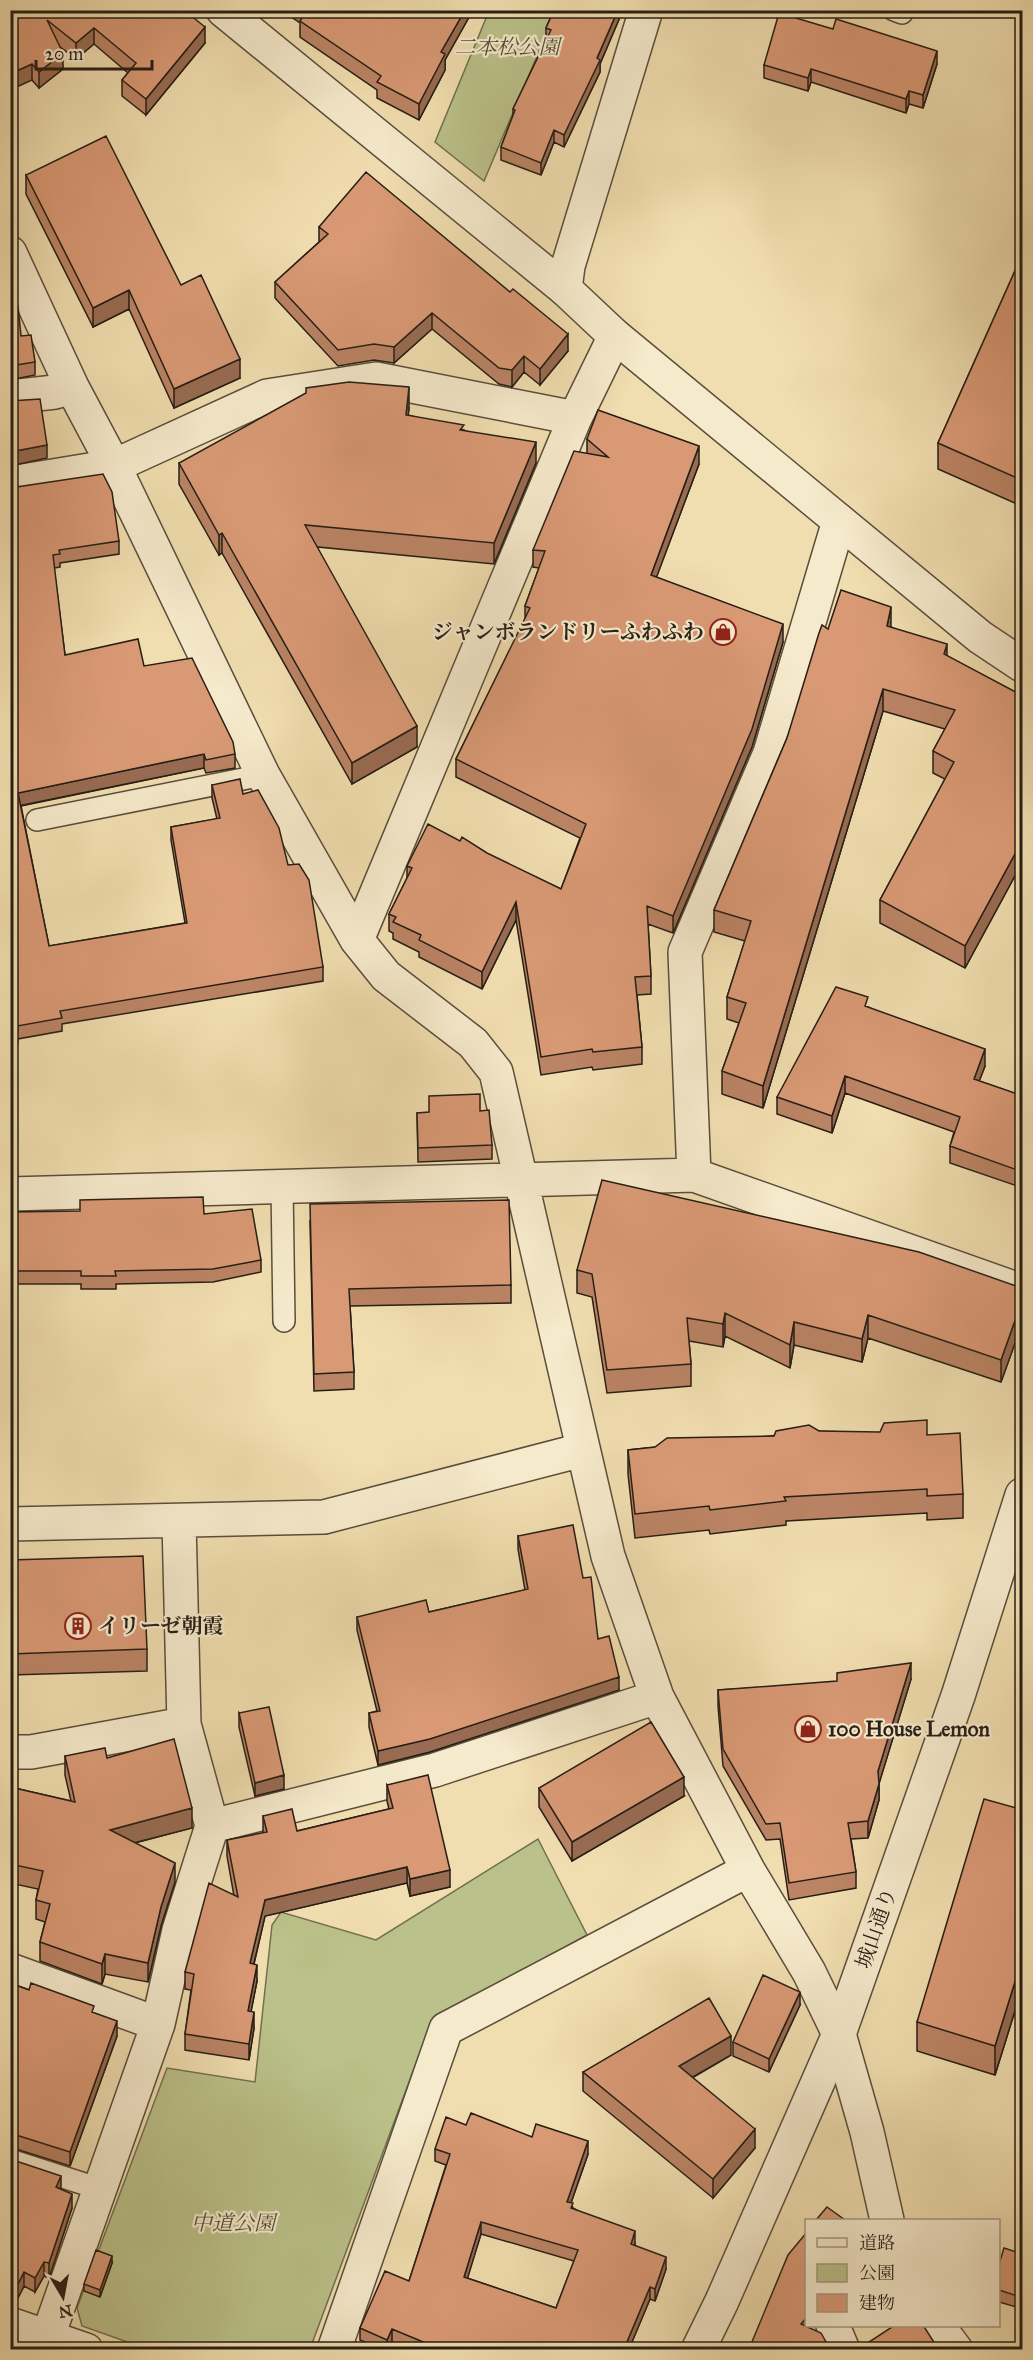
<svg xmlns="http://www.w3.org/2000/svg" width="1033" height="2360" font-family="'IM FELL Great Primer','Noto Serif JP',serif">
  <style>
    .green { fill: #bbc18a; stroke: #707050; stroke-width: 1.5 }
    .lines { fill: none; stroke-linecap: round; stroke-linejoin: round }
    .service-casing { stroke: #594e3c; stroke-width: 24 }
    .minor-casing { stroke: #594e3c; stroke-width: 36 }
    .tertiary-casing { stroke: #594e3c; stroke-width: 36 }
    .service { stroke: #f6eacc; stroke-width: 21 }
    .minor { stroke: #f6eacc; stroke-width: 33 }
    .tertiary { stroke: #f6eacc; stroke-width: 33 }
    .wall { fill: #bb8465; stroke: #261e15; stroke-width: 1.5; fill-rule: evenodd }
    .shaded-wall { fill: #986b52; stroke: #261e15; stroke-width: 1.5 }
    .building { fill: #d99975; stroke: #261e15; stroke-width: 1.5; fill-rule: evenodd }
    .labels { text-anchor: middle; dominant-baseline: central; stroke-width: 4.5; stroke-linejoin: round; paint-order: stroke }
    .park-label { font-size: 21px; font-style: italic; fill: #534f38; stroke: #f6eacc }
    .poi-label { font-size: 21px; font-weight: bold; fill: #261e15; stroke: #f6eacc; text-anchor: start }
    .street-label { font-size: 21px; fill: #261e15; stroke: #f6eacc }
  </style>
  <rect width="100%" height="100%" fill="#f1deb0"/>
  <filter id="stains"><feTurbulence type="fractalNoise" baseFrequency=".00333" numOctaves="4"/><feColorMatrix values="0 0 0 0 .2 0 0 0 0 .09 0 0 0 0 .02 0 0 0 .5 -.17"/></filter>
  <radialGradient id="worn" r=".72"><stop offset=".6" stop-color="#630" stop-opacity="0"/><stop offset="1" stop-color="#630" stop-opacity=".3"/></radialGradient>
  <path class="green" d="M489,11H556L484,181L435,142Z
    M538,1839L587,1935L432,2020L310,2349H147L82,2326L77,2308L167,2068L255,2082L272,1925L281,1912L376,1940Z"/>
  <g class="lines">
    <defs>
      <path id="service" d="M894,10L902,13
        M37,820L263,775
        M282,1186L284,1321
        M10,2160L100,2189"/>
      <path id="minor" d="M10,253L72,387L114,466L263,775L357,940L386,976L473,1043L496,1072L608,1556L657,1697L748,1870L809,1972L839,2034L867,2132L887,2220
        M565,289L568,266L646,10
        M10,397L55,392L72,387
        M10,483L114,466L267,396L376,379L575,418
        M357,940L575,418L615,336
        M694,1175L685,952L770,753L839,521
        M10,1194L694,1175L1022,1291
        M179,1522L184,1724L212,1826L435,1770L657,1697
        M10,1524L324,1517L582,1450
        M10,1752H31L184,1724
        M10,1970L158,2024
        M10,2324L86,2350
        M833,2326L843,2350
        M938,2326L956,2350
        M43,2350L158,2024L179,1930L212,1826
        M334,2350L446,2029L748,1870"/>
      <path id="tertiary" d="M223,10L565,289L615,336L980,637L1022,665
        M698,2350L722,2301L839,2034L958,1696L1022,1495"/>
    </defs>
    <use href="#service" class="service-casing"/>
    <use href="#minor" class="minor-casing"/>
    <use href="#tertiary" class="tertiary-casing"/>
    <use href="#service" class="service"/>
    <use href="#minor" class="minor"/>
    <use href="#tertiary" class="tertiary"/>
  </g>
  <path class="wall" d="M10,10L205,43L146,115L122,96V80L128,73L94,44L76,59L60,47L63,69L39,88L32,80Z
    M281,10H473L445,60V70L419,120L377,98V90L300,37V23Z
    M554,10H623L600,64V72L564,147L554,142L541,175L501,160V147L513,115V109L546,41V28Z
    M937,64L923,108L909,104L906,113L811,82L808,91L764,78V65Z
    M26,175L240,378L174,408L129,309L93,327L26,194Z
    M319,227L568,351L540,385L524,372L512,387L499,384L432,329L394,363L374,360L338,366L275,298V282L319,242Z
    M1023,253V492L1017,504L938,469V443Z
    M10,307L21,336L35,362V375L10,380Z
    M409,408L408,415L464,430L536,463L494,564L317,547L417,747L352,784L222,553L219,555L179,484V463Z
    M587,439L699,464L656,577L783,642L752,747L673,933L648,924L651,976V994L637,995L642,1047V1064L593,1070L592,1067L541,1075L516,920L482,989L419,957V952L393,939V933L389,931V914L407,878V866L460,841L561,889L580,838L456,777V759L525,620V606L539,568L533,567V550L587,453Z
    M10,488L119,541V554L60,563V567L54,568L65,655L144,666L235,754V768L206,773L204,768L21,806L49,946L185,923L171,840V827L217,819L212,798V785L243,794L288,865L323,967V981L62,1024V1031L18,1039V1043L10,1044Z
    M891,627L1023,696V861L965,968L880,923V900L945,779L933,773V751L945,729L883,711L763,1108L722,1094V1071L739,1023L727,1019V997L745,941L714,932V910L787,738L828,629Z
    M868,1007L985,1066L979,1081L1023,1096V1188L950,1163V1146L954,1132L845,1093L832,1133L777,1114V1097Z
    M480,1111L492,1145V1159L418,1162L417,1113Z
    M10,1212L204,1214L261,1260V1272L213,1282L116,1284V1289H81V1284H10Z
    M310,1221L511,1285V1303L350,1306L354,1372V1389L314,1391Z
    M577,1270L1023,1286V1321L1001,1382L868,1338L862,1362L794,1345L790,1368L725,1336L723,1347L689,1341L691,1364V1386L607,1393L592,1297L577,1293Z
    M819,1431L927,1435L963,1494V1518L927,1520V1513L786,1521V1525L710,1534L709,1530L635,1538L628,1474V1450Z
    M518,1536L583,1578L598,1639L619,1690L430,1752L378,1765L369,1727V1713L377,1711L357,1630V1617L429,1612L525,1590L518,1549Z
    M10,1560L147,1649V1671L10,1675Z
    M911,1679L879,1783V1800L868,1838L851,1839L856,1872V1888L789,1900L780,1839L766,1840L723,1766L718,1706V1690Z
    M239,1713L284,1789L255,1796L239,1727Z
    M65,1756L107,1758L192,1828L135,1843L175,1882L161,1926L148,1982L105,1974L102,1984L40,1961V1942L45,1922L36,1919V1900L38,1889L10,1883V1787L71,1801L65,1775Z
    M387,1785L450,1887L410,1896L407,1883L265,1916L254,1964L257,1981L251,2011L254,2028L249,2060L185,2050V2034L191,1990L185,1989V1972L234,1896L227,1856V1840L263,1833V1816L297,1831L389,1809L387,1801Z
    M539,1788L684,1796L572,1861L539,1807Z
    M1023,1810V1985L995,2075L917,2051V2022Z
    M10,1983L94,2013L117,2036L70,2166L13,2148H10Z
    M800,2005L769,2072L733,2056V2042Z
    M731,2055L692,2078L755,2148L713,2198L583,2091V2072Z
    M466,2125L532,2137L588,2154L571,2203L573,2208L635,2243V2245L666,2269L655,2301L650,2299L629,2349H411L392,2342L388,2349H381L360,2340V2328L409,2281L446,2165L435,2161V2149ZM481,2234L574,2261L556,2308L467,2278Z
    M10,2159L61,2189L72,2208L49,2278L44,2276L35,2292L24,2286L17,2300L10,2296Z
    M1023,2254V2309L999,2302V2264Z
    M112,2263L100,2297L84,2291V2284Z
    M869,2342L937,2349H869Z"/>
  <path class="shaded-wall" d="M465,10H473L445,60V70L419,120V104L441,52Z
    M618,10H623L600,64V72L564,147V135Z
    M205,27V43L146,115V99Z
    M94,28V44L76,59V43Z
    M937,51V64L923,108V95Z
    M63,53V69L39,88V72Z
    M32,64V80L10,90V74Z
    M811,69V82L808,91V78Z
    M909,91V104L906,113V99Z
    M554,130V142L541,175V163Z
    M129,290V309L93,327V308Z
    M432,313V329L394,363V347Z
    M568,334V351L540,385V369Z
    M524,356V372L512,387V370Z
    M240,359V378L174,408V389Z
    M409,387V408L406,436V415Z
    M536,442V463L494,564V543Z
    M1023,442V492L1017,504V478L1020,447Z
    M47,445V458L10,466V452Z
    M699,446V464L651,592V575Z
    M222,533V553L219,555V535Z
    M891,607V630L887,626Z
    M783,624V642L752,747L673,933V916Z
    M947,644V667L944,654Z
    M883,689V711L763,1108V1086Z
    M417,726V747L352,784V763Z
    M204,754V768L18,806V793Z
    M1023,839V861L965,968V946Z
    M516,902V920L482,989V972Z
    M985,1049V1066L974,1095V1079Z
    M845,1076V1093L832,1133V1116Z
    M1023,1298V1321L1001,1382V1360Z
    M725,1313V1336L723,1347V1324Z
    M868,1315V1338L862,1362V1339Z
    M794,1322V1345L790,1368V1345Z
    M911,1663V1679L878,1787V1771Z
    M619,1677V1690L430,1752L378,1765V1751Z
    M284,1775V1789L255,1796V1783Z
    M684,1777V1796L572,1861V1842Z
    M879,1784V1800L868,1838V1821Z
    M192,1808V1828L110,1849V1830Z
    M175,1863V1882L161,1926L148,1982V1963L161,1907Z
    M407,1867V1883L265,1916L250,1980V1963L265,1900Z
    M450,1870V1887L410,1896V1879Z
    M105,1954V1974L102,1984V1964Z
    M1023,1956V1985L995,2075V2046Z
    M257,1965V1981L248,2027V2011Z
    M800,1992V2005L769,2072V2059Z
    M254,2012V2028L249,2060V2044Z
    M117,2021V2036L70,2166V2152Z
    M731,2036V2055L679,2085V2066Z
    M755,2129V2148L713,2198V2179Z
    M10,2134H13V2148H10Z
    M588,2141V2154L567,2214V2202Z
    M61,2176V2190L56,2187Z
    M72,2194V2208L49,2278V2263Z
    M481,2222V2234L464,2290V2277Z
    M635,2231V2243L631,2256V2244Z
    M112,2256V2263L100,2297V2290Z
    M666,2257V2269L655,2301V2289Z
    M44,2262V2276L35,2292V2278Z
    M24,2272V2286L17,2300V2286Z
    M650,2287V2299L629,2349H624Z
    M807,2317V2325H810L801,2337V2324Z
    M392,2329V2342L388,2349H387V2340Z"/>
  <path class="building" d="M10,10H184L205,27L146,99L122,80L136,63L94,28L76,43L47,20L63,53L39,72L32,64L10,74Z
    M305,10H465L441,52L445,54L419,104L377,82L381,76L300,21L306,12Z
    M554,10H618L597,58L600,60L564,135L554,130L541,163L501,147L515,110L513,109L551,30L546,28Z
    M779,13L833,29L836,19L937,51L923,95L909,91L906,99L811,69L808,78L764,65Z
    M106,136L181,285L201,275L240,359L174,389L129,290L93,308L26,175Z
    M366,172L510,292L513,289L568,334L540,369L524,356L512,370L499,368L432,313L394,347L374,344L338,350L275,282L328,234L319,227Z
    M1023,253V442L1020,447L1023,448V465L1017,478L938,443Z
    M18,306L21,336L31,335L35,362L10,366V307Z
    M349,382L409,387L406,415L464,425L460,430L536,442L494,543L305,525L417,726L352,763L222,533L219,535L179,463L306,393V388Z
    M40,399L47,445L10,452V401Z
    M598,410L699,446L651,575L783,624L752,729L673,916L647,906L651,976L635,977L642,1047L593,1052L592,1049L541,1057L516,902L482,972L419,940L421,935L393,922L396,917L389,914L412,868L407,866L428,824L460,841L462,837L487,853L561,889L586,824L456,759L530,608L525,606L545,551L533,550L574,451L608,457L587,439Z
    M103,474L112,492L119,541L59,550L60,554L53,555L65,655L138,639L144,666L192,658L233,742L235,754L206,760L204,754L18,793L49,946L187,923L171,827L220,818L212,785L240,779L243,794L258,790L279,828L288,865L299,864L309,880L323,967L60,1011L62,1018L17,1026L18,1030L10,1031V488Z
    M841,590L891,607L887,626L947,644L944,654L1023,696V839L965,946L880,900L954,762L933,751L955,710L883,689L763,1086L722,1071L746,1003L727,997L751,921L714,910L787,738L819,633L822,625L828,629Z
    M836,987L868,997L865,1006L985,1049L974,1079L1023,1096V1172L950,1146L960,1117L845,1076L832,1116L777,1097Z
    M480,1094V1111L489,1110L492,1145L418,1148L417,1113L429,1112V1096Z
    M602,1180L919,1252L1016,1286H1023V1298L1001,1360L868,1315L862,1339L794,1322L790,1345L725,1313L723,1324L687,1318L691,1364L607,1370L592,1274L577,1270Z
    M203,1197L204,1214L252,1209L261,1260L213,1269L115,1271L116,1276H81V1271H10V1212L80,1211V1200Z
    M509,1200L511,1285L349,1289L354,1372L314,1374L310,1204Z
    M927,1420V1435L960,1433L963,1494L927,1496V1489L784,1497L786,1501L710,1510L709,1506L635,1514L628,1450L655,1447L667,1438L774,1436L776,1431L809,1425L819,1431L880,1432L884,1423Z
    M573,1525L583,1578L591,1577L598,1639L609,1636L619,1677L430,1739L378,1751L369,1713L380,1711L357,1617L426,1600L429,1612L528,1589L518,1536Z
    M143,1556L147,1649L10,1654V1560Z
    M911,1663L878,1771L879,1784L868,1821L848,1823L856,1872L789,1883L780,1823L766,1824L723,1749L718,1690L837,1681V1673Z
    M269,1707L284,1775L255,1783L239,1713Z
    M651,1722L684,1777L572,1842L539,1788Z
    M174,1739L192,1808L110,1830L175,1863L161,1907L148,1963L105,1954L102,1964L40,1942L50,1904L36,1900L43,1871L10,1864V1787L75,1802L65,1756L105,1748L107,1758Z
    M428,1775L450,1870L410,1879L407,1867L265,1900L250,1963L257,1965L248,2011L254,2012L249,2044L185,2034L194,1974L185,1972L209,1883L238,1897L227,1840L267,1832L263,1816L292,1809L297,1831L393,1808L387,1785Z
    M984,1799L1023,1810V1956L995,2046L917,2022Z
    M763,1975L800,1992L769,2059L733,2042Z
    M10,1983L29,1990L31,1983L94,2006L92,2012L117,2021L70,2152L13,2134H10Z
    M709,1998L731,2036L679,2066L755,2129L713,2179L583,2072Z
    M471,2113L532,2137L536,2124L588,2141L567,2202L573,2203L571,2208L635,2231L631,2244L666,2257L655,2289L650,2287L624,2349H440L392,2329L387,2340L360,2328L385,2271L409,2281L450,2154L435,2149L446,2117L466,2125ZM481,2222L578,2250L556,2308L464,2277Z
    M10,2159L61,2176L56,2187L72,2194L49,2263L44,2262L35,2278L24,2272L17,2286L10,2282Z
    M827,2207L845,2220H816Z
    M807,2232V2317L801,2324L821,2333L830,2349H749L788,2255Z
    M1004,2248L1023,2254V2298L999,2290V2264Z
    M96,2250L112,2256L100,2290L84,2284Z
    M895,2325H923L937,2347L933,2349H873L869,2342Z"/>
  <defs>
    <symbol id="shop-ring" viewBox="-11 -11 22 22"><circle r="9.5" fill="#f6eacc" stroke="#8f2418" stroke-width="1.5"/><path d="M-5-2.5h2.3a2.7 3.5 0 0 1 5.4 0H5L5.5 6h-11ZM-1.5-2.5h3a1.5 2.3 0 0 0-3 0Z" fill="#8f2418"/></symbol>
    <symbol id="building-ring" viewBox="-11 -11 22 22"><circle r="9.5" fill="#f6eacc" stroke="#8f2418" stroke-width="1.5"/><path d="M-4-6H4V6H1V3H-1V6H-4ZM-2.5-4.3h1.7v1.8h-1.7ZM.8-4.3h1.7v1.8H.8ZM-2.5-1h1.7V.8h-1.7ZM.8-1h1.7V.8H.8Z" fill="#8f2418"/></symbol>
  </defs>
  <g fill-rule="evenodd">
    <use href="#shop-ring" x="708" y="617" width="30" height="30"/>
    <use href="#building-ring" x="63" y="1611" width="30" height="30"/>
    <use href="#shop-ring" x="793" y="1714" width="30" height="30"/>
  </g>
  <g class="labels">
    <g class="park-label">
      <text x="507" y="47">二本松公園</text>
      <text x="233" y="2223">中道公園</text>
    </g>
    <g class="poi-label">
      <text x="704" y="632" text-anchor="end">ジャンボランドリーふわふわ</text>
      <text x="98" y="1626">イリーゼ朝霞</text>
      <text x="828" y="1729">100 House Lemon</text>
    </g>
    <g class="street-label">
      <text transform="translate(876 1928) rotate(-71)">城山通り</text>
    </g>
  </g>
  <rect width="1033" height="2360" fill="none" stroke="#f1deb0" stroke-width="36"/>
  <rect x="12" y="12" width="1009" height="2336" fill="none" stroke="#261e15" stroke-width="3"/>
  <rect x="18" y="18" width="997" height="2324" fill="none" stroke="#261e15" stroke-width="1.5"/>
  <rect x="805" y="2219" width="195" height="108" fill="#f6eacc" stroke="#a39883" stroke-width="1.5"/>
  <rect x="817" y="2238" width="30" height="9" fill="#f6eacc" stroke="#a39883" stroke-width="1.5"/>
  <text x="859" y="2249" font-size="18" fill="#261e15">道路</text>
  <rect x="817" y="2264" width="30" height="18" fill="#bbc18a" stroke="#a39883" stroke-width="1.5"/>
  <text x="859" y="2279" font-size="18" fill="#261e15">公園</text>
  <rect x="817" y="2294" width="30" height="18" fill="#d99975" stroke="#a39883" stroke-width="1.5"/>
  <text x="859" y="2309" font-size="18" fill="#261e15">建物</text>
  <g transform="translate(63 2297) rotate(170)" stroke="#f6eacc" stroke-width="4.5" paint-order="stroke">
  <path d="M0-4.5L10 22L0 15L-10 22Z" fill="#261e15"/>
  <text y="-9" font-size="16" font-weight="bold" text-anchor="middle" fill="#261e15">N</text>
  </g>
  <path d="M36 60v9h116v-9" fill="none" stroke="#261e15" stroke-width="3"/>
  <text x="45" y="60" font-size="18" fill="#261e15" stroke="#f6eacc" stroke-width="4.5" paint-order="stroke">20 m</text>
  <rect width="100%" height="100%" filter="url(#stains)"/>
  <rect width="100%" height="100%" fill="url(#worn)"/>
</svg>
